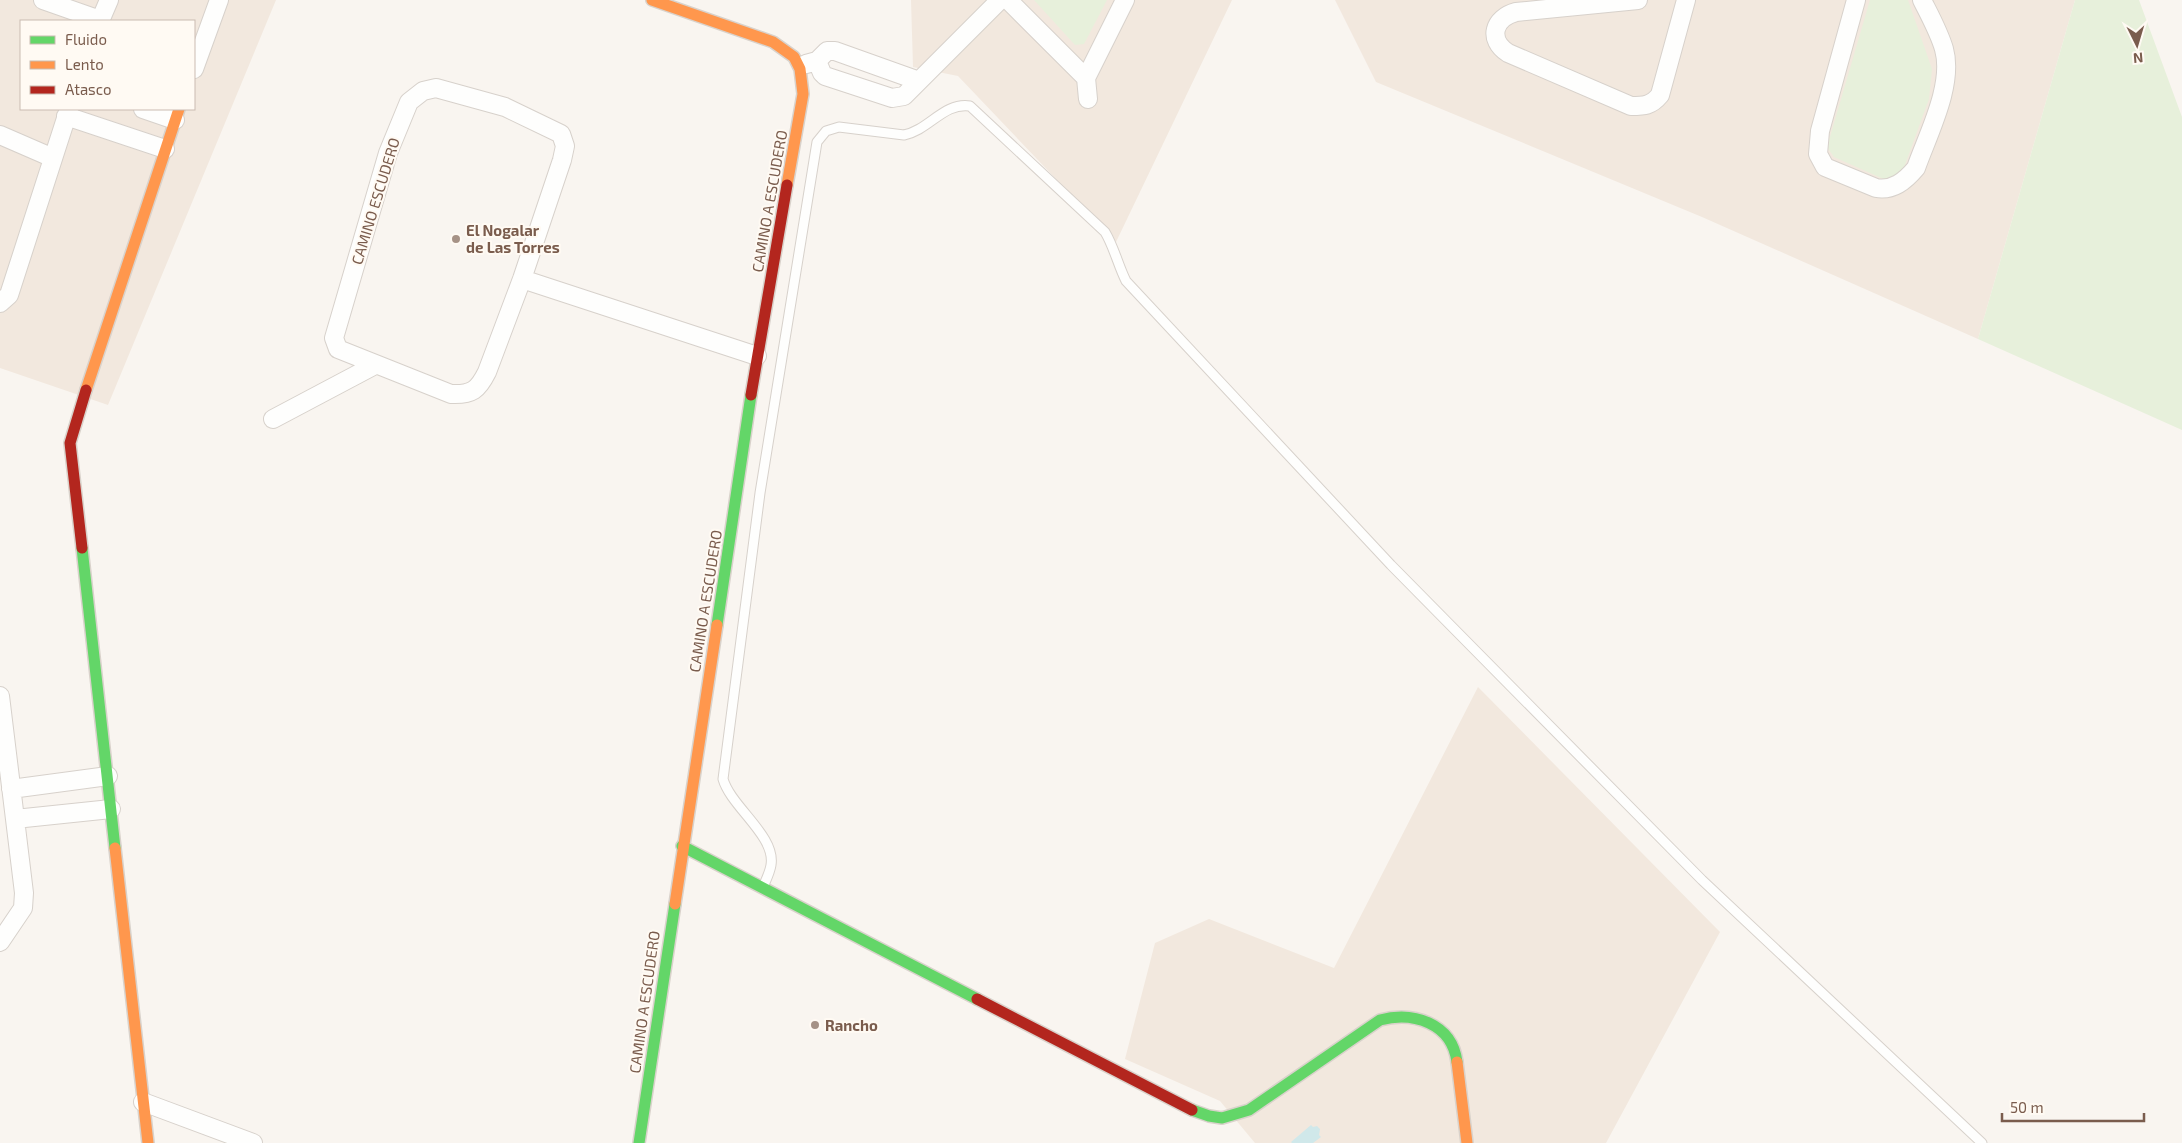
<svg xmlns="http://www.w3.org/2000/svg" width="2182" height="1143" font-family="'Exo 2',sans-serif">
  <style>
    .residential { fill: #f2e8de; fill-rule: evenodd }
    .green { fill: #e7f0db }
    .water { fill: #d0e8ea }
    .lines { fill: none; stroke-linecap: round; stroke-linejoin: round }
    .lane-casing { stroke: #d7d1cb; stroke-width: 11 }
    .street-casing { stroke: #d7d1cb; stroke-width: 20 }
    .fast-casing { stroke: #d9d2cb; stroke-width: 14 }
    .slow-casing { stroke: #d9d2cb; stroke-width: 14 }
    .jam-casing { stroke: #d9d2cb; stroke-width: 14 }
    .lane { stroke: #fefefd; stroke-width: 9 }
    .street { stroke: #fefefd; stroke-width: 18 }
    .fast { stroke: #63d668; stroke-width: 11 }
    .slow { stroke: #ff974d; stroke-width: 11 }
    .jam { stroke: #b3261e; stroke-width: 11 }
    .poi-dot { fill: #a69286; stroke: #fffaf3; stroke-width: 2 }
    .labels { text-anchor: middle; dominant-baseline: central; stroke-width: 4; stroke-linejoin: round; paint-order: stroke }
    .street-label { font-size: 15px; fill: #7a5c4d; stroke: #fffaf3 }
    .poi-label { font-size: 15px; font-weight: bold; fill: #7a5c4d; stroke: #fffaf3; text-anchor: start }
  </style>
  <rect width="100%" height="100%" fill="#f9f5f0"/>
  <path class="residential" d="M0,0H276L108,405L0,368ZM21,21H194V109H21Z
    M911,0H1232L1116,242L958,76L913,67Z
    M1335,0H2075L1978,339L1702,217L1376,82Z
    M1478,687L1720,932L1606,1143H1255L1220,1101L1125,1059L1155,943L1209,919L1334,968Z"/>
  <path class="green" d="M1034,0H1107L1084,44L1075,45Z
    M1870,0H1908L1932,69L1929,99L1902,173L1888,181L1834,157L1827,147Z
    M2075,0H2139L2182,117V430L1978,339Z"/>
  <path class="water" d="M1311,1125L1313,1127L1317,1126L1320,1129L1319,1135L1321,1137L1313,1143H1292L1291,1142Z"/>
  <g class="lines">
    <defs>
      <path id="lane" d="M763,887C766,880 770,872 771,865C776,836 731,807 723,779L760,493L817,142L826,131L839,127L904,135C929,130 944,102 970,106L1105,232C1114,247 1118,265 1126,281L1391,565L1702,880L1982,1143"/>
      <path id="street" d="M43,0L100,20
        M1008,0L1086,78
        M1638,0L1516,12C1494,18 1487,39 1508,53L1631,106C1644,106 1651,106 1660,95L1686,0
        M1856,0L1820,131L1818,154L1825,167L1876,188C1893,191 1905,181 1916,168C1928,134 1954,85 1944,49C1939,32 1930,16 1922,0
        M100,21L109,0
        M817,61L822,73L825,76L892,98L904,96L1000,0
        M806,64L817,61L827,51H835L919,81
        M194,69L219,0
        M436,88L505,107L561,134L565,146L562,160L522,279L487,372C478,390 472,395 451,394L338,349L334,338L388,153L409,102L423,91Z
        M1088,99L1086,78L1125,0
        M143,109L175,120
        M66,116L165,149
        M0,135L53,158
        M522,279L757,356
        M0,303L9,295L69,109
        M273,419L375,365
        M0,696L24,893L23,908L0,942
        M11,789L108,776
        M15,819L111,809
        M143,1102L253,1143"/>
      <path id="fast" d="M82,548L115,848
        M717,625L751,395
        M682,846L977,999
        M1192,1110L1209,1116L1222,1118L1249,1110L1380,1020C1413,1011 1452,1023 1457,1062
        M639,1143L675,904"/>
      <path id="slow" d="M652,0L773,42L794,57L800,69L803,94L787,185
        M86,390L179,109
        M115,848L148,1143
        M675,904L717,625
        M1457,1062L1467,1143"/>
      <path id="jam" d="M751,395L787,185
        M82,548L70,443L86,390
        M977,999L1192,1110"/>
    </defs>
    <use href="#lane" class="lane-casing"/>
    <use href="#street" class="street-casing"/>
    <use href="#fast" class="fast-casing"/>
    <use href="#slow" class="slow-casing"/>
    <use href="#jam" class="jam-casing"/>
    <use href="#lane" class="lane"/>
    <use href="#street" class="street"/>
    <use href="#fast" class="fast"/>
    <use href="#slow" class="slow"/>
    <use href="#jam" class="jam"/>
  </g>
  <g class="poi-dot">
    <circle cx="456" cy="239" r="5"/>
    <circle cx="815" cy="1025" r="5"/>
  </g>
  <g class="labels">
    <g class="street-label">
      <text transform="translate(375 201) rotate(-73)">CAMINO ESCUDERO</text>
      <text transform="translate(769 201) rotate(-80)">CAMINO A ESCUDERO</text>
      <text transform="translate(705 601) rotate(-81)">CAMINO A ESCUDERO</text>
      <text transform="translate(644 1002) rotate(-82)">CAMINO A ESCUDERO</text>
    </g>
    <g class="poi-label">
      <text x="466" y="230">El Nogalar<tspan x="466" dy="17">de Las Torres</tspan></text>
      <text x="825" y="1025">Rancho</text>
    </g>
  </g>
  <rect x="20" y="20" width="175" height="90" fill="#fffaf3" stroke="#cabbb1"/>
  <rect x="30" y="36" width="25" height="8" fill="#63d668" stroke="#cabbb1"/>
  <text x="65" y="45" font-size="15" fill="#7a5c4d">Fluido</text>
  <rect x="30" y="61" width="25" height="8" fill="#ff974d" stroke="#cabbb1"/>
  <text x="65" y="70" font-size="15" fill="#7a5c4d">Lento</text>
  <rect x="30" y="86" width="25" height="8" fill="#b3261e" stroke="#cabbb1"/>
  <text x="65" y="95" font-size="15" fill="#7a5c4d">Atasco</text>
  <g transform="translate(2137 45) rotate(175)" stroke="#fffaf3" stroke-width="4" paint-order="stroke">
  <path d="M0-4L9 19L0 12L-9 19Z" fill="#7a5c4d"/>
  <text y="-8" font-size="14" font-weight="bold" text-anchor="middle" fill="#7a5c4d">N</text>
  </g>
  <path d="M2002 1113v8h142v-8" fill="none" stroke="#7a5c4d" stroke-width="2.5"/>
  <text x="2010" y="1113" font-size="15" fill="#7a5c4d" stroke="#fffaf3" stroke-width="4" paint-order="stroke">50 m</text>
</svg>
